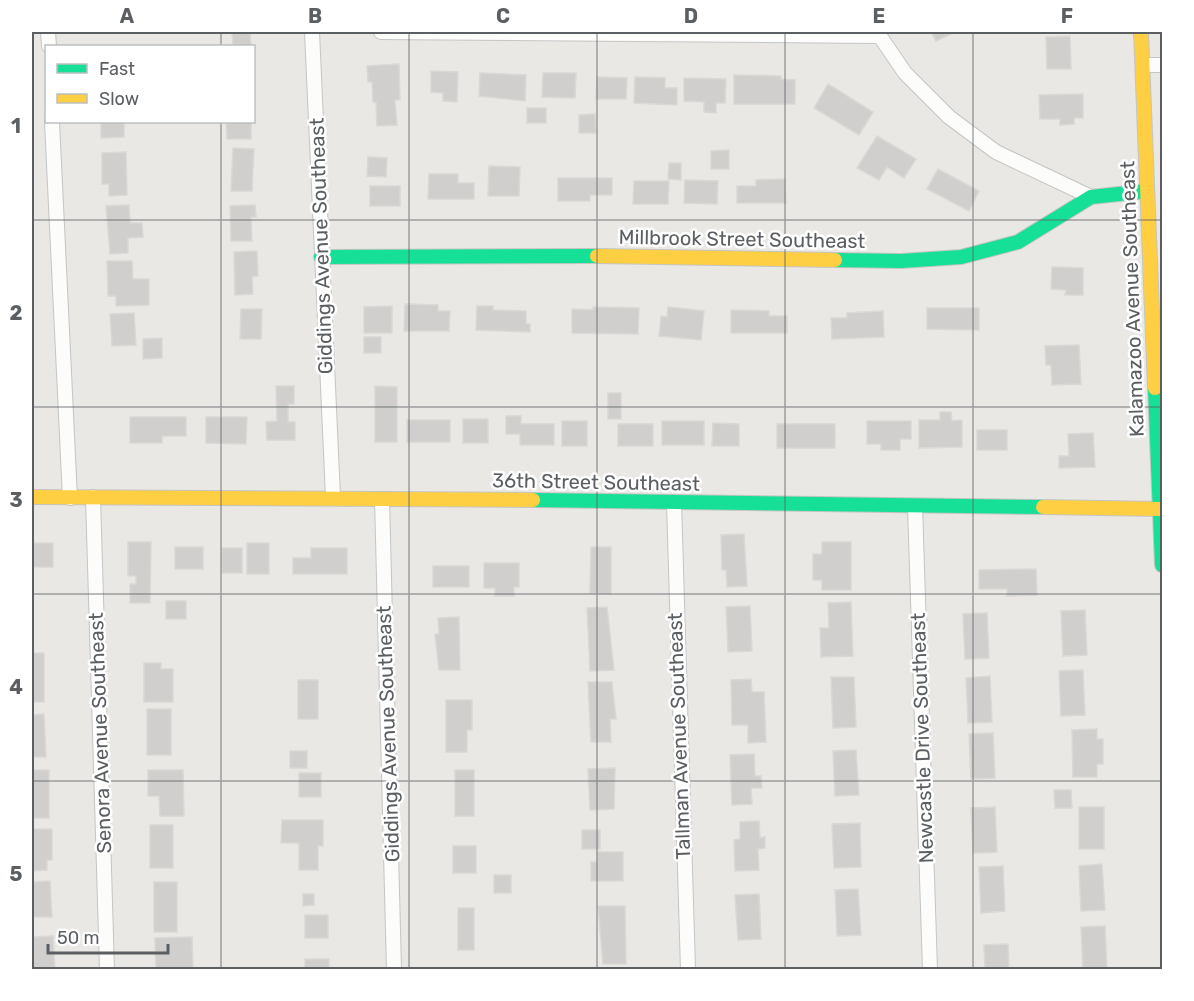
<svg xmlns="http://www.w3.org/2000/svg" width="1194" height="1001" font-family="Rubik,sans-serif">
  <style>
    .building { fill: #d1cfce; stroke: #d9d8d4; stroke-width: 1.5 }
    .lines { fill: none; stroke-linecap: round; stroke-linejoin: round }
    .street-casing { stroke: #c4c5c5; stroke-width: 16 }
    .fast-casing { stroke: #c4c5c4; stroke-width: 16 }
    .slow-casing { stroke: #c4c5c4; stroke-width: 16 }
    .street { stroke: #fcfcfb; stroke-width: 14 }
    .fast { stroke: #16e098; stroke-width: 14 }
    .slow { stroke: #ffcf43; stroke-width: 14 }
    .grid { fill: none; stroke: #5b5f62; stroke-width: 1.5; stroke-opacity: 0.55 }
    .labels { text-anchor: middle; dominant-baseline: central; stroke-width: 5; stroke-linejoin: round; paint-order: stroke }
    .street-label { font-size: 20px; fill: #5b5f62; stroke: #fff }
    .neatline { fill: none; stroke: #5b5f62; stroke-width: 2 }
    .grid-label { font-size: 20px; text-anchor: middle; font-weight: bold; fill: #5b5f62 }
  </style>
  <rect width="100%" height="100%" fill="#eae8e5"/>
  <path class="building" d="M232,32H250L251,46H233Z
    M931,32H955L936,41Z
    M1070,36L1071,69H1047L1046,37Z
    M399,64L400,100H395L397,125L377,126L376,102H373L372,82H368L367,66Z
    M431,71L458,72L457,102L443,101V93L431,92Z
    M480,73L526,75L525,101L479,96Z
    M543,73H576L575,98L542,97Z
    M734,75L781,76V79L795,80V104H734Z
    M597,77L627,78L626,99H596Z
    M635,77L665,78V88H677V105L634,103Z
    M684,78L726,79L725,103H716V113L704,112V102L684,101Z
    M828,84L873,112L859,135L814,108Z
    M1083,94V118H1074V124L1060,125V119H1040L1039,95Z
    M527,108H546V123H527Z
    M595,114L596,133H579V115Z
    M101,122H124V137L101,138Z
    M226,122H251V139H227Z
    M877,136L916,159L904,178L887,167L879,180L857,168Z
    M233,148L254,149L252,191H231Z
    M729,150V169H711V151Z
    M126,152L127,195L109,196V184H102V153Z
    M368,157L387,158L386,177L367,176Z
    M669,163H681V180L668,179Z
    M489,166L520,167L519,196H488Z
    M938,169L979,191L969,211L927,189Z
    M429,174H458V183H474V199H428Z
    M558,178H612V195H590V201H558Z
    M785,179L786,203H737V186H756V180Z
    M685,180L718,181L717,204L684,203Z
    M634,181H669L668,204H633Z
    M370,186H400V206H370Z
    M129,205L130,223H142L143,237L128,238V253L110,254L106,206Z
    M255,205L256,217H251L252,241H231L230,206Z
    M257,251L258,276L252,277L253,294L235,295L234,252Z
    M107,261H132L133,279H149V305L116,306V296H108Z
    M1052,267L1083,268V295H1065L1066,290L1051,289Z
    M405,304L438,305V311H450L449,331H404Z
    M392,306V333H364V307Z
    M477,306H493V310L526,311V324H530V332L476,330Z
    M593,307L639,308L638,334L572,333V309L593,310Z
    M668,307L704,311L701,340L659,336L661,316L667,317Z
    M927,308H979V330L927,329Z
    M241,309H262L261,339H240Z
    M731,310L769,311V316H787V333H731Z
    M883,311L884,337L832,339L831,318H847V313Z
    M134,313L136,345L112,346L110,314Z
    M364,337H381V353H364Z
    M162,338V358L143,359V339Z
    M1079,345L1081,384L1052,385L1051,365H1046L1045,346Z
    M276,386H294V404H288V422H295V440H267L266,422L277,421Z
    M375,386L397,387V442H375Z
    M608,393H621V419H608Z
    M940,412H951L952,421L962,420V447L919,448V420H940Z
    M506,416H521V424H554V445H520V434H506Z
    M130,417H186V436H162V443H130Z
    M206,417H247L246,444L206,443Z
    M463,419H488V443H463Z
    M407,420H450V442H407Z
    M562,421H587V446H562Z
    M662,421H704V445H662Z
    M867,421H911V439H900V450H881V444H867Z
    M713,423L739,424V446H712Z
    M618,424H653V446H618Z
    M777,424H835V448H777Z
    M977,430H1007V450H977Z
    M1093,433L1095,467L1059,468V456H1069L1068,434Z
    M744,534L747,586L727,587L726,570H722L721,535Z
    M128,542H151L150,603H130V584H136V576H128Z
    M822,542H851V590H822V580H813V554H822Z
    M32,543H53V567H32Z
    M247,543H269V574H247Z
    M175,547H203V569H175Z
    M591,547H611V594L590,593Z
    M222,548H242V573H222Z
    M311,548H347V574H293V558H311Z
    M484,563H519V587H514V596H495V588H484Z
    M433,566H469V587H433Z
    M1036,569L1037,595L1007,596V589H979V570Z
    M166,601H186V619H166Z
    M851,602L853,656L821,657L820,628H829L828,603Z
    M750,606L752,651L728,652L726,607Z
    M607,607L614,670L590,671L587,608Z
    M1085,610L1087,655L1063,656L1061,611Z
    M987,613L989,658L965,659L963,614Z
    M459,617L460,670H439L435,634H439L438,618Z
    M32,653H44V702H32Z
    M144,663H161V669H173V702H144Z
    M1083,670L1085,715L1061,716L1059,671Z
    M990,676L992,722L968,723L966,678Z
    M831,677H854L856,727L833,728Z
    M751,679L752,692H764L766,742L748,743V725H732L731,680Z
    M298,680H318V719H298Z
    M588,682H612L616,719H610L611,742H591Z
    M446,700H472V730H467V752H446Z
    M147,709H171V755H147Z
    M44,714L46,757H32V715Z
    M1097,729V739H1103V764H1097V777H1073L1072,730Z
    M993,733L995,778L971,779L969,734Z
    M856,750L859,795L835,796L833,751Z
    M290,751H307V768H290Z
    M754,754L755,776H761L762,788H751L752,804L732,805L730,755Z
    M615,768L614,809L590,810L588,769Z
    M32,770H49V818H32Z
    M148,770H183L184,816H160L159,796H148Z
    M455,770H474V816H455Z
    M299,773H321V797H299Z
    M1054,790H1071L1072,808H1055Z
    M995,807L997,852L973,853L971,808Z
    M1079,807H1104V849H1079Z
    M282,820H323V846H318V870H299V843H281Z
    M759,821L760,838L765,837V848L758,849L759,870L735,871L734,840L740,839V822Z
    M860,823L861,867L834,868L832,824Z
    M150,825H173V868H150Z
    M32,829H52V860H47V870L32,871Z
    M582,830H600V849H582Z
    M453,846H476V873H453Z
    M597,852H623V881H591V862H597Z
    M1102,864L1105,910L1081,911L1079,866Z
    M1003,866L1005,911L981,913L979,867Z
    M494,875H511V893H494Z
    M50,881L52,917H32V882Z
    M154,882H177V932H154Z
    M858,889L861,935L837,936L835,890Z
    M303,894H314V905L303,906Z
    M759,894L761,939L738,940L735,895Z
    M598,906H625L626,964H603Z
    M458,908H474V950H458Z
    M305,915H328V938H305Z
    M1105,926L1107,970H1083L1081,927Z
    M53,936L55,970H32V937Z
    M192,937L193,968L156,970L155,938Z
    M1008,944L1009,970H985L984,945Z
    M305,959H329V970H305Z"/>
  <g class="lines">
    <defs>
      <path id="street" d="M48,32L49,46
        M312,32L333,497
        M381,32L878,36
        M877,32L905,73L949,117L996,152L1091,197
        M1143,65H1162
        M52,122L70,498
        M93,497L107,970
        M382,499L394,970
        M674,502L688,970
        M915,506L930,970"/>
      <path id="fast" d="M321,257L597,256
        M835,260L901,261L961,257L1018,242L1091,197L1147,191
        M1155,388L1162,565
        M533,500L1043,507"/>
      <path id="slow" d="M1141,32L1155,388
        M597,256L835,260
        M32,497L533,500
        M1043,507L1160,509"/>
    </defs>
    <use href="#street" class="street-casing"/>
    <use href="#fast" class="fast-casing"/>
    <use href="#slow" class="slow-casing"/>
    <use href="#street" class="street"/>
    <use href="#fast" class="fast"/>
    <use href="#slow" class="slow"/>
  </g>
  <path class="grid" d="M221,32V46M409,32V970M597,32V970M785,32V970M973,32V970M221,122V970M32,220H1162M32,407H1162M32,594H1162M32,781H1162"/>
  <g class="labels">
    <g class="street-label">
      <text transform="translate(742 239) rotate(1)">Millbrook Street Southeast</text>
      <text transform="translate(321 246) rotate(-92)">Giddings Avenue Southeast</text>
      <text transform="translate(1132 299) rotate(-92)">Kalamazoo Avenue Southeast</text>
      <text transform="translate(596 482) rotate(1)">36th Street Southeast</text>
      <text transform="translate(100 733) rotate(-92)">Senora Avenue Southeast</text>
      <text transform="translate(388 734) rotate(-92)">Giddings Avenue Southeast</text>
      <text transform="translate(679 736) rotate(-92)">Tallman Avenue Southeast</text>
      <text transform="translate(922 738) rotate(-92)">Newcastle Drive Southeast</text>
    </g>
  </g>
  <rect width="1194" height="1001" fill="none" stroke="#ffffff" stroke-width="66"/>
  <rect x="45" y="45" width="210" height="78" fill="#ffffff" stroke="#bdbfc0" stroke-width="1.5"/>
  <rect x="57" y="64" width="30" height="9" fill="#16e098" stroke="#bdbfc0" stroke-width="1.5"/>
  <text x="99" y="75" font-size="18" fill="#5b5f62">Fast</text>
  <rect x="57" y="94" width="30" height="9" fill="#ffcf43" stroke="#bdbfc0" stroke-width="1.5"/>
  <text x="99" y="105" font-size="18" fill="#5b5f62">Slow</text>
  <path d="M48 944v9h120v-9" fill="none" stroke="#5b5f62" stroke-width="3"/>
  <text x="57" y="944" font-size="18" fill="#5b5f62" stroke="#ffffff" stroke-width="4.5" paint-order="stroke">50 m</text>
  <rect x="33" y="33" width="1128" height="935" class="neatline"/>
  <g class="grid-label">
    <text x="127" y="23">A</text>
    <text x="315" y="23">B</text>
    <text x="503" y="23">C</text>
    <text x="691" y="23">D</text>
    <text x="879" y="23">E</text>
    <text x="1067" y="23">F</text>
    <text x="16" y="133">1</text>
    <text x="16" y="320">2</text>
    <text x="16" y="507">3</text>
    <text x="16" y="694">4</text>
    <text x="16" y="881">5</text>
  </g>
</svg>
